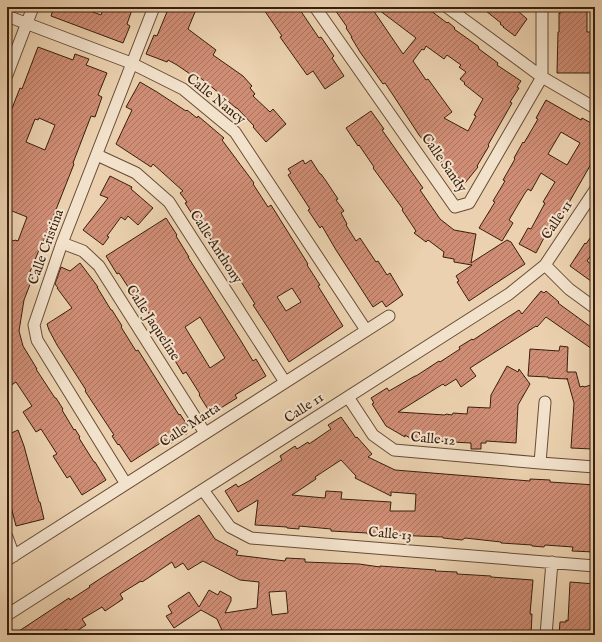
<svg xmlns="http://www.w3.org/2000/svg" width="602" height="642" font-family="'IM FELL English',serif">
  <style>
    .building { fill: url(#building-hatch); stroke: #391f0d; fill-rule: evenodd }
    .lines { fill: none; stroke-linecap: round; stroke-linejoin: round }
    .street-casing { stroke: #664c36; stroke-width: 13 }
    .street { stroke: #f2e1cb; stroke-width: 11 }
    .labels { text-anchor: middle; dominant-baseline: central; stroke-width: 4; stroke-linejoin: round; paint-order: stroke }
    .street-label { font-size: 14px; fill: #391f0d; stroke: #f2e1cb }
  </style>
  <defs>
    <pattern id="building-hatch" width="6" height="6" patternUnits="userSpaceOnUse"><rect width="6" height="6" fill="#cf8d75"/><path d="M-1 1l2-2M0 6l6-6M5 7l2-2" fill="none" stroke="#a9735e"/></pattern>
  </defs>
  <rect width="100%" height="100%" fill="#ebd1af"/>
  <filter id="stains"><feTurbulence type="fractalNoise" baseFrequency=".005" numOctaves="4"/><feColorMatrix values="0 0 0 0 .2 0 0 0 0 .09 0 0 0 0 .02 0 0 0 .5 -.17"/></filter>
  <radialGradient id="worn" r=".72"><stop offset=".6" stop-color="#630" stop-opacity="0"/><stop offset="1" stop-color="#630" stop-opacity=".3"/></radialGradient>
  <path class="building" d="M54,7H79L101,15L104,7H133L127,24L130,26L123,43L51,16Z
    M169,7H197L188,29L216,50L213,55L243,76L252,86L250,88L255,94L253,96L270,112L273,109L286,124L266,142L253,127L254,126L237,108H236L213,88L198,76L196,78L177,65L168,60L167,62L146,54L154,35L157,36Z
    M262,7H298L319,38L321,37L334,56L332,58L344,76L325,89L313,71L307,75L280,37L282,36Z
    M333,7H371L403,54L416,38L375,7H426L447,23L448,22L455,28L454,29L478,46L479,49L498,63L497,65L521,81L517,87L519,88L510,102L512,103L488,145L489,146L477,166L478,167L465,183L440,163L442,162L429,145L428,146L419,135L395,98L385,83L383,84L360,52L351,37H352L346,28L347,27ZM426,46L444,59L447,55L461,65L459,67L466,72L460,79L465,83L464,84L483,99L474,115L476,116L468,131L444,118L452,112L428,79L426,80L413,61L422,49L424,50Z
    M481,7H521L518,11L527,19L515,36L503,27H504L500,24L501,23Z
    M560,7H587V32H593V73H557L558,32H559V13L560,14Z
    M38,47L73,60L75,54L89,59L86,65L107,73L98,95L102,97L95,117L91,116L73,163L74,164L40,250H39L30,272L34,274L24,300L19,331L23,346L37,369H36L55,398H56L63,409L62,410L74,430L75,429L80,437L79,438L94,462H95L106,480L82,495L70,476L67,478L53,456L57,454L41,429L36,432L23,412L32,406L16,382L7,388V238L14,241L15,240L18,241L27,217L7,209V121L20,88L22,89ZM39,118L55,125L45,150L26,142L35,119L38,120Z
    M140,82L157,92L186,111L187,110L197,118L198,116L224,138L222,140L254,183L253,184L268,207L271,205L308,264L307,265L320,285L318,286L343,326L289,362L272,334L253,305L255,304L240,280L237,282L226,265L228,264L212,242L200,222L198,223L185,203L187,202L180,193L183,191L153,164L151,167L116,144L132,110L126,107ZM292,288L301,302L286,311L277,297Z
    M546,100L581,120L582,118L591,123L590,125L595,128V157L551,234L547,232L536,253L519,244L528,228L531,229L545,203L543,202L555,182L541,173L531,191L528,189L525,193L509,220L513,223L502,241L479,228L495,202L493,201L505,181L503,180L515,159L514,158L523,142L524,143L538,119L536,118ZM561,132L580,143L567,165L548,154Z
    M371,111L384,129L382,130L423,188L420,190L440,219L454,230L476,234L471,263L507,240L511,242L525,264L469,301L457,282L459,281L456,276L472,265L454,262V259L443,257L444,252L428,240L426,242L414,233L416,231L402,210L403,209L373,168L374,167L359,145L358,146L346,128Z
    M303,160L305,164L311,160L320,174H321L326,181L338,199L336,200L344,211L341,213L347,224L346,225L356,241L360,238L376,262L378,261L387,275L390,273L403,295L386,307L382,301L373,307L336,250L322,226L320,228L308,210L310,209L288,175L291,173L288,169Z
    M110,176L132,187L131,189L153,208L138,225L128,216L125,220L121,217L107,236L109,237L103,245L83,230L108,198L100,195Z
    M166,218L177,235L176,236L189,257H188L241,341L253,361L256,359L266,376L235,395L237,398L211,414L199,395L200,394L186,372L183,374L159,334L161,333L135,291L132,293L119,273L117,274L106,256ZM200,317L225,358L210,368L185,327Z
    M595,231V250L587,261L595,267V284L570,266L585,243L586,244Z
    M80,263L98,287H97L111,310H112L122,326L121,327L136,351L138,350L179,415L180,414L188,426L184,428L188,433L168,445L165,440L131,462L119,444L118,445L112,436L114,435L85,391L86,390L57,345L49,330L47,324L72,308L57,288H58L55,284L61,267L70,271Z
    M541,291L544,293L546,291L559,302L558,303L595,330V351L546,317L537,327L536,326L470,368L476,376L461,387L456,379L445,386L443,384L398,412L445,415L446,414L452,415L453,413L467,414L468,407L490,408L491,395L507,366L518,372L519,369L530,384L518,405L516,443L486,441V443H481V449H471V443L413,440L405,435V437L386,426L372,404L374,403L371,398L387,388L389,391L415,376H416L439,361L440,362L460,349L459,347L472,339L473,340L519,310L522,314Z
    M560,346L568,347L567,372H576L580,387L583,386L584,387L591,385L595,397V440H593L592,449L571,448L574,403L567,378V379L548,378V377L528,376L530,349L559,351Z
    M341,417L356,438L357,437L372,454L368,457L395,470L530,481V479L550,480V482L595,485L594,552L572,551L573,547L545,545L544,547L532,546V545L501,543V542L465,538L462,540L443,538V537L367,534V533L331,531V529L299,526V529L287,528V527L255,525L258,500L238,512L225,491L236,484L238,487L249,481L282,460L280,456L295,446L297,449L308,442L309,444L331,429L328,425ZM341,460L356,476L355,478L391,496V492L416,494L415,511H390L391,502L341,499L342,492L326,491L325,498L292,495L316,479L315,477Z
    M18,430L24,446L39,502H40L44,519L16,526L7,491V435Z
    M199,515L215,539L238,551L236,555L285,561L286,558L305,559V562L359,564L380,567V566L436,570L435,571L457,572V574L491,576V577L533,580L530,614H532L531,635H434L391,632H367V633H361V635H332V634H322V633L310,635H224L217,619L201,610L174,628L166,616L172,613L168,606L189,592L199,607L209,590L218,595L220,591L231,597V601L225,613L257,608L259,582L240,580L203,561L188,570L183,563L175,568L172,562L142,582L141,581L120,594L123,599L105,611L102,607L82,619L86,625L71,635H70L66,629L57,635H13L69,598L70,600L90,587L89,586L109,573ZM286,591L288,613L272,615L269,592Z
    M570,582L595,584V635H559L560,622H566V620L568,621Z"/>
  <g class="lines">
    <defs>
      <path id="street" d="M315,7L455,207L469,203L542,77V7
        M447,7L542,77L595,108
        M7,16L131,63L183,89L235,132L366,330
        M7,75L33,7
        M97,155L136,173L169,202L285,382
        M62,243L83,251L99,266L205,433
        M545,265L569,289L595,308
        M348,397L373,435L394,450L540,463L595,467
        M540,463L545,402
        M126,484L37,340L34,325L62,243L154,7
        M203,490L230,527L251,538L595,566
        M7,537L14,556
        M7,560L389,316
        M7,615L509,294L545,265L595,190
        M546,635L552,562"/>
    </defs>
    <use href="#street" class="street-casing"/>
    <use href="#street" class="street"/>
  </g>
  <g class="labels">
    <g class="street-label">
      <text transform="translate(216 99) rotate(39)">Calle Nancy</text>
      <text transform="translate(444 163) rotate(55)">Calle Sandy</text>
      <text transform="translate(557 220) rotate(-56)">Calle 11</text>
      <text transform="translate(46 247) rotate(-70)">Calle Cristina</text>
      <text transform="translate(216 247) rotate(57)">Calle Anthony</text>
      <text transform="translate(153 323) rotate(57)">Calle Jaqueline</text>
      <text transform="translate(304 408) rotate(-33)">Calle 11</text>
      <text transform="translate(190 425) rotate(-33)">Calle Marta</text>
      <text transform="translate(433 439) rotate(5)">Calle 12</text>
      <text transform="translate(390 534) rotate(5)">Calle 13</text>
    </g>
  </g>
  <rect width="602" height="642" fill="none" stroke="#ebd1af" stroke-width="24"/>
  <rect x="8" y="8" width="586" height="626" fill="none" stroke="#391f0d" stroke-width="2"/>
  <rect x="12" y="12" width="578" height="618" fill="none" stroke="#391f0d"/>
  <rect width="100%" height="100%" filter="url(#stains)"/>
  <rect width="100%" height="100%" fill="url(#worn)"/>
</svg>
